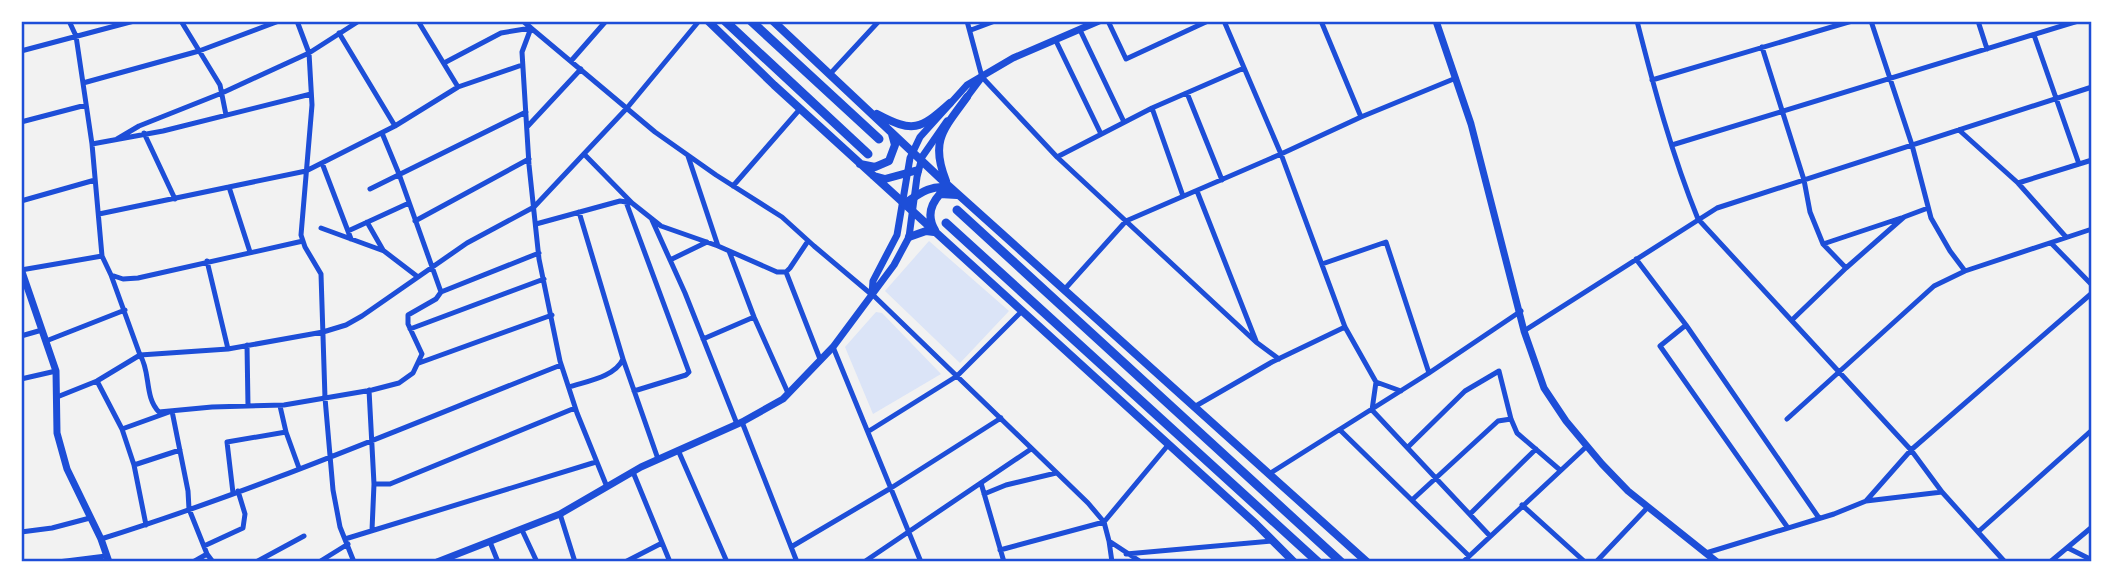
<svg xmlns="http://www.w3.org/2000/svg" width="2113" height="583" font-family="'IBM Plex Serif',serif">
  <style>
    .green { fill: #dbe4f7 }
    .lines { fill: none; stroke-linecap: round; stroke-linejoin: round }
    .minor { stroke: #1d4ed8; stroke-width: 5 }
    .tertiary { stroke: #1d4ed8; stroke-width: 7 }
    .secondary { stroke: #1d4ed8; stroke-width: 8 }
    .primary { stroke: #1d4ed8; stroke-width: 9 }
    .neatline { fill: none; stroke: #1d4ed8; stroke-width: 2.5 }
  </style>
  <rect width="100%" height="100%" fill="#f2f2f2"/>
  <path class="green" d="M929,241L1009,311L960,363L885,291Z
    M876,312L882,313L941,374L873,414L845,347Z"/>
  <g class="lines">
    <path class="minor" d="M69,21L76,36L92,144L102,256L111,275L123,279L138,278L303,241
      M181,21L220,85L226,115
      M297,21L309,53L312,105L301,235L305,247L321,274L325,398L333,490L340,527L354,562
      M418,21L458,87
      M523,21L531,28L522,52L529,165L539,259L560,361L577,413L607,487
      M967,21L982,77L1057,157L1256,342L1279,359
      M1108,21L1126,59L1208,21
      M1224,21L1281,154L1345,327L1376,382L1401,391
      M1321,21L1361,117
      M1637,21C1654,88 1672,155 1698,219L1911,450L1942,492L2005,562
      M1871,21L1912,145L1931,218L1950,251L1965,271
      M1978,21L1987,49
      M971,30L995,21
      M1080,30L1124,122
      M339,33L395,126
      M2034,35L2079,164
      M1056,41L1101,134
      M1762,47L1804,180L1810,212L1823,244L1846,268
      M21,51L134,21
      M571,61L606,21
      M444,63L501,33L531,28L655,132L716,175L782,217L814,246L871,294
      M830,74L879,21
      M1652,80L1852,21
      M83,83L199,51L279,21
      M1187,93L1222,180
      M1152,108L1183,196
      M21,122L86,105
      M527,127L581,69
      M1959,130L2018,183L2066,237
      M144,133L175,199
      M117,139L139,126L222,93L309,53L359,21
      M92,144L163,131L311,94
      M1672,145L2078,21
      M584,154L632,203
      M688,156L718,246
      M1057,157L1152,108L1244,68
      M322,163L351,239
      M2018,183L2092,160
      M733,186L800,109
      M229,187L250,252
      M370,189L526,112
      M1197,191L1256,341
      M21,201L95,180
      M626,202L689,372L686,375L634,391
      M99,214L306,171L395,126L458,87L522,65
      M652,220L685,293L737,424
      M415,221L529,159
      M367,222L383,250
      M536,224L620,201L632,203L661,226L718,246L777,272H786L790,268L808,241
      M321,228L384,251L418,277
      M348,231L409,203
      M2051,243L2092,285
      M1823,244L1901,218
      M729,251L754,317L788,393
      M1636,259L1686,325L1660,346L1788,528
      M670,260L707,242
      M207,261L228,349
      M1322,264L1386,242L1429,373
      M21,270L102,256
      M786,272L820,359
      M111,275L140,355L228,349L323,332L346,325L362,316L467,243L534,207L627,108L699,21
      M1064,290L1126,221L1281,154L1361,117L1456,78
      M441,292L539,253
      M873,295L1088,503L1104,522L1109,541L1141,562
      M1792,320L1846,268L1904,217L1928,208
      M1686,325L1819,518
      M410,329L544,279
      M1524,331L1717,208L2092,87
      M21,336L42,330
      M703,339L754,317
      M46,341L125,310
      M247,345L248,406
      M833,347L921,562
      M623,359L658,459
      M419,363L552,315
      M21,379L56,371
      M97,381L122,429L134,465L146,525
      M1376,382L1372,410L1490,536
      M569,387C587,381 615,377 623,359L579,212
      M369,390L374,484L372,530
      M57,397L97,381L140,355C151,372 144,397 159,412L212,407L284,405L372,390L399,383L413,373L422,354L408,324V315L436,299L441,292L399,174L382,133
      M280,406L286,432L299,468
      M1194,407L1272,362L1345,327
      M1787,419L1934,286L1965,271L2092,229
      M742,422L797,562
      M122,429L172,411L188,491L189,509L207,554L213,562
      M1340,430L1469,556
      M869,431L957,376L1022,311
      M1408,447L1465,391L1499,371L1511,419L1517,433L1560,470
      M678,450L727,562
      M134,465L180,450
      M633,472L670,562
      M1269,474L1429,373L1521,311
      M981,483L1004,562
      M374,484H390L575,408
      M233,493L227,442L286,432
      M984,494L1006,485L1056,473
      M1412,500L1498,421L1511,419
      M1866,501L1942,492
      M1522,505L1585,562
      M560,514L575,562
      M1470,514L1536,449
      M522,530L537,562
      M21,532L52,528L90,518
      M1978,532L2092,430
      M101,539C258,490 409,425 561,365
      M345,539L596,462
      M1109,541L1112,562
      M490,542L498,562
      M204,546L243,528L245,514L238,491
      M791,547L891,488L1001,418
      M2068,548L2092,560
      M1000,550L1104,522L1169,444
      M1706,553L1834,514L1866,501L1911,450L2092,293
      M1126,554L1273,541
      M58,562L106,556
      M193,562L207,554
      M256,562L304,536
      M319,562L348,544
      M625,562L662,543
      M864,562L1031,449
      M1463,562L1587,446
      M1596,562L1648,507
      M2050,562L2092,527"/>
    <path class="tertiary" d="M1436,21L1471,124L1524,331L1544,388L1566,421L1602,464L1628,491L1717,562
      M964,101L982,77
      M21,269L56,371L57,433L67,469L101,539L109,562
      M872,294L873,281L897,235L910,158L920,137L967,85L1013,58L1099,21
      M437,562L560,514L641,467L742,422L783,399L833,347L894,265L909,237L917,177L922,157L947,121"/>
    <path class="secondary" d="M708,21L774,85L1256,524L1294,562
      M773,21L941,179L1367,562
      M877,114C913,133 920,130 950,103
      M860,164L875,167L889,161L895,145L892,134
      M874,176L885,179L918,170
      M946,181C930,141 943,130 967,97
      M904,204C919,194 931,184 950,188
      M935,230C927,217 930,205 940,194L957,195
      M909,237L926,231L934,232"/>
    <path class="primary" d="M725,21L868,154
      M751,21L879,139
      M957,210L1341,562
      M946,223L1318,562"/>
  </g>
  <rect width="2113" height="583" fill="none" stroke="#ffffff" stroke-width="46"/>
  <rect x="23" y="23" width="2067" height="537" class="neatline"/>
</svg>
